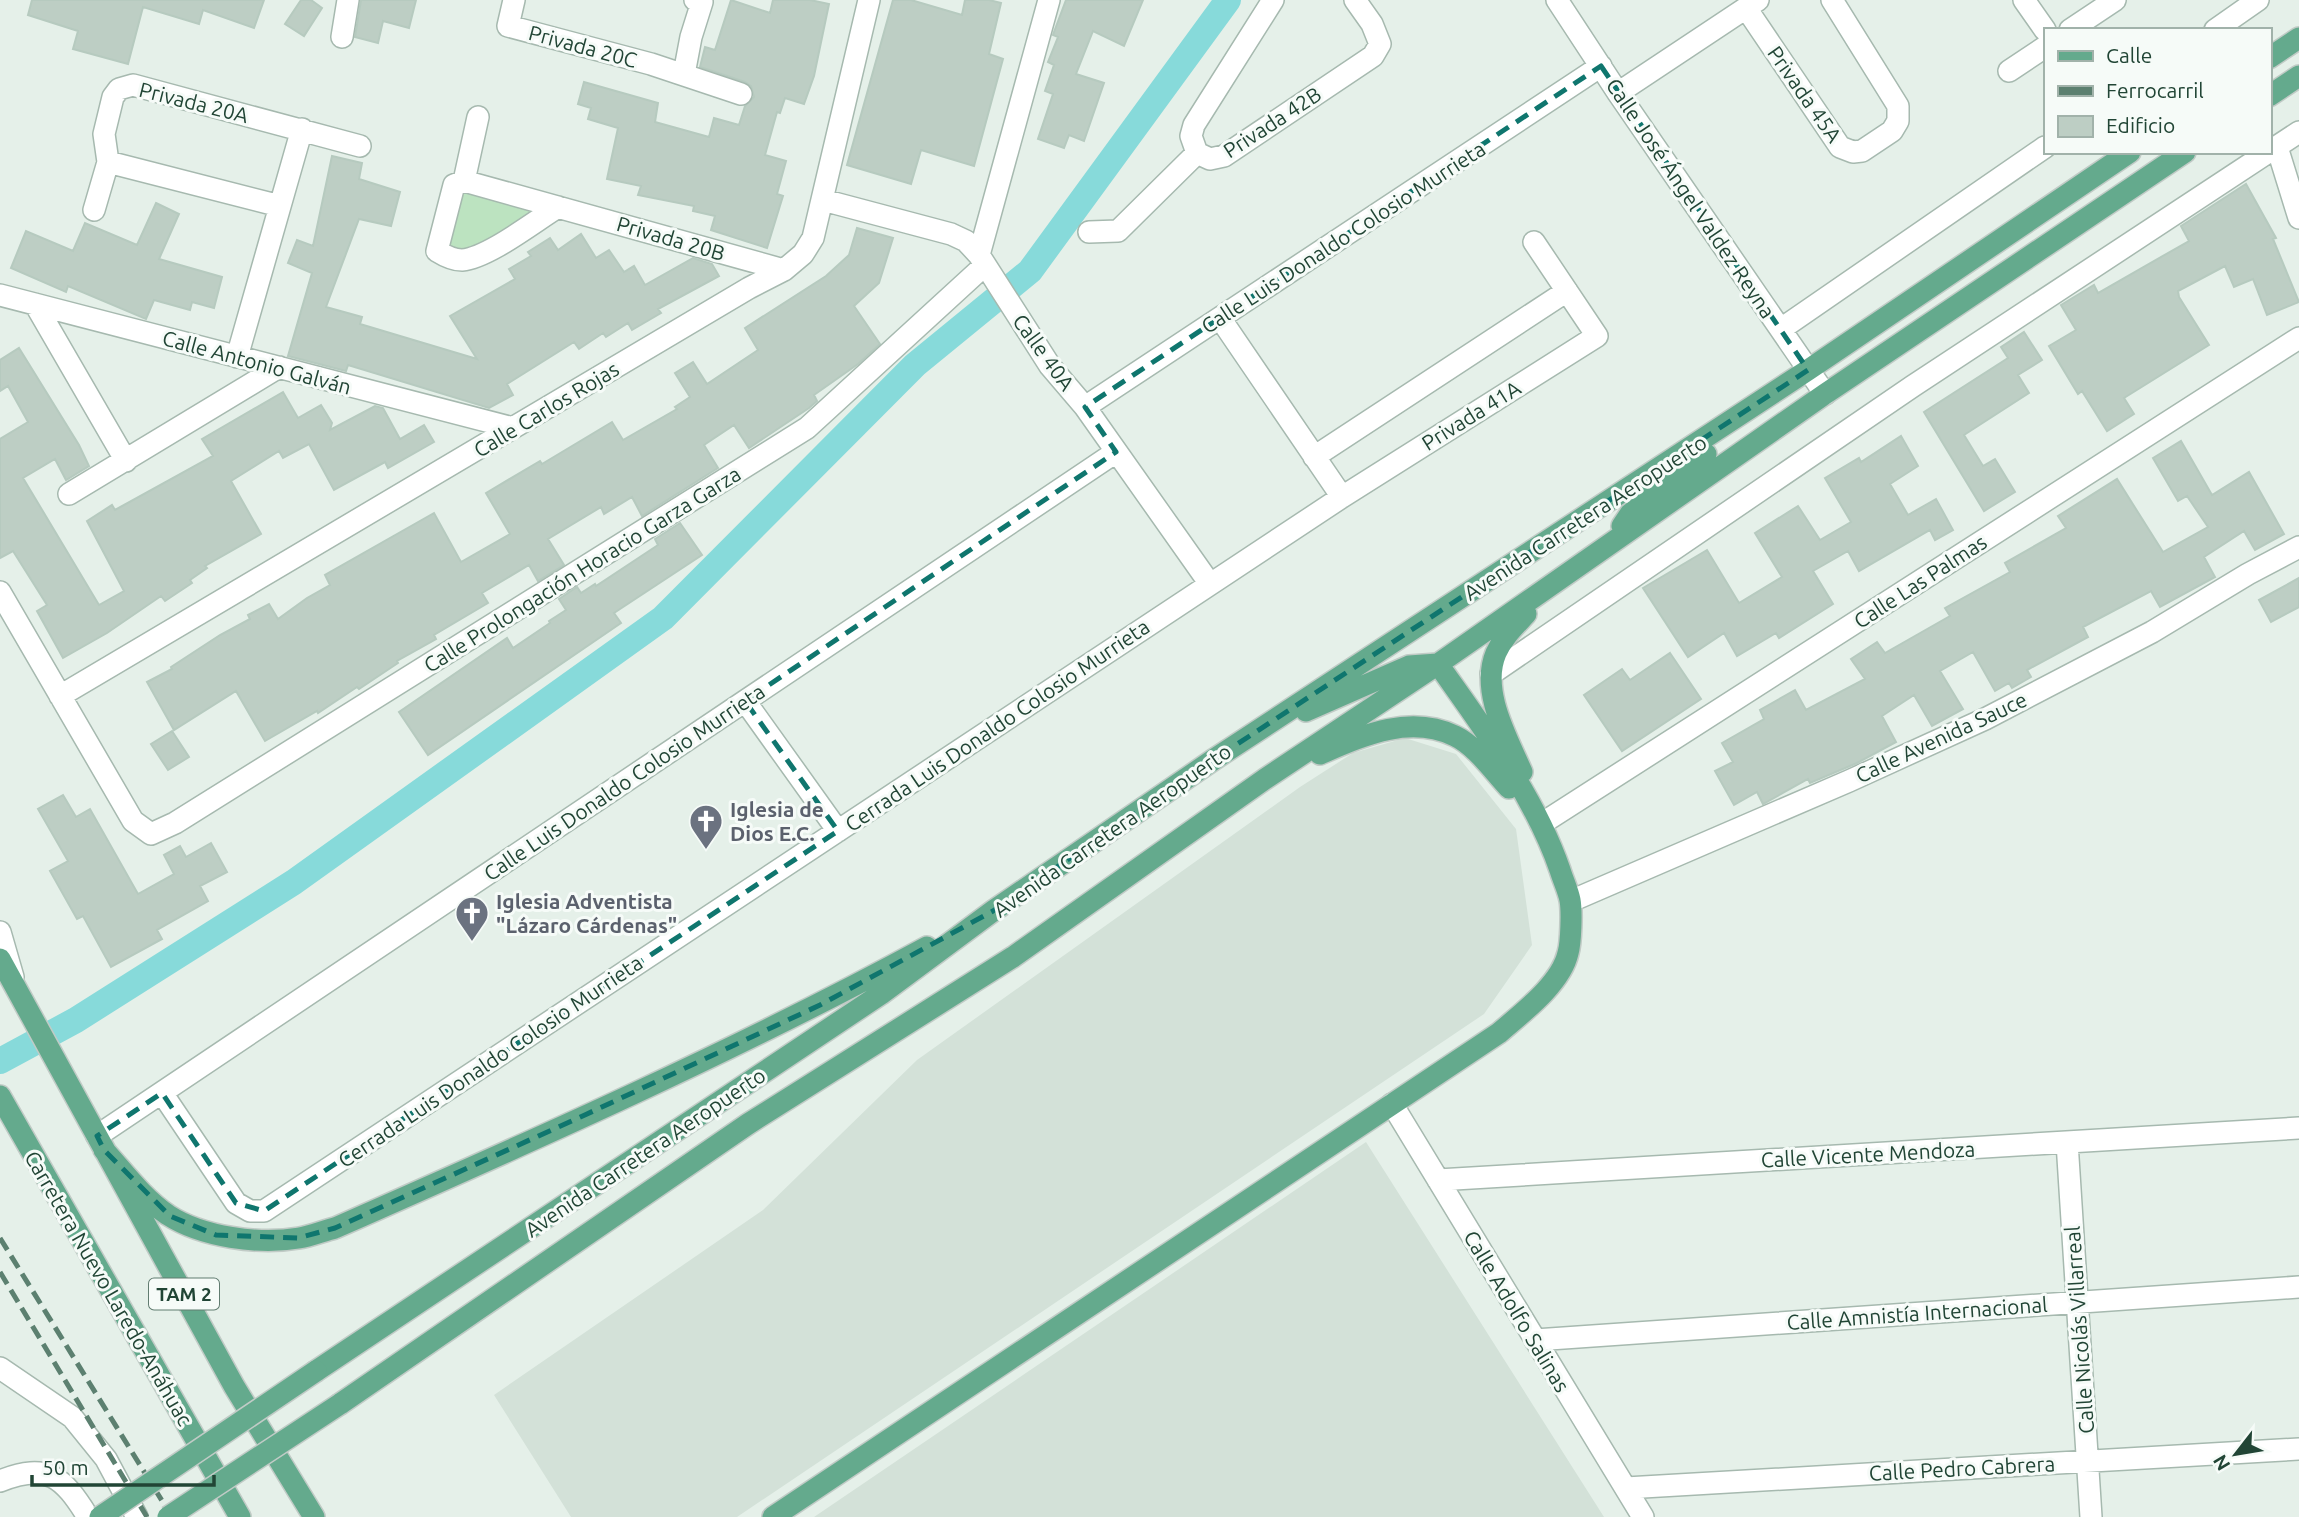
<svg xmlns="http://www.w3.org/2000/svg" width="2299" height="1517" font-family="Ubuntu,sans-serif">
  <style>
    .built { fill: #d3e1d8 }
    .green { fill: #bce3c0 }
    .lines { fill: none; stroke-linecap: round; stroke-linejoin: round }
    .canal { stroke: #87dada; stroke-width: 26 }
    .building { fill: #bdcec4; stroke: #b6cabf; stroke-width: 2 }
    .minor-casing { stroke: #a6b9af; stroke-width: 24 }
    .major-casing { stroke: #c1cbc6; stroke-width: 24 }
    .minor { stroke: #fff; stroke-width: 21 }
    .major { stroke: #64aa8d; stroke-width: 21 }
    .rail { stroke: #5c8070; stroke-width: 5; stroke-dasharray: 14 7; stroke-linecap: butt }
    .major-bridge-casing { stroke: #c1cbc6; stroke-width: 24; stroke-linecap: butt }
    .major-bridge { stroke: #64aa8d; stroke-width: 21 }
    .marked { fill: none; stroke: #0f766e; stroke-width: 5; stroke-dasharray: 14 9; stroke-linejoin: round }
    .labels { text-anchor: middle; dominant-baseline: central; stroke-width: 6; stroke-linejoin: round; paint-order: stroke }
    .shield { fill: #f6fbf8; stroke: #617c70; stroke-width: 2 }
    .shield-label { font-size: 19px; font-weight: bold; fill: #214535 }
    .street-label { font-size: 21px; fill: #214535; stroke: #f6fbf8 }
    .worship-label { font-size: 21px; font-weight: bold; fill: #5b616d; stroke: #f6fbf8; text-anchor: start }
  </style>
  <rect width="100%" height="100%" fill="#e5f0e9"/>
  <path class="built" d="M1405,738L1456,754L1516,829L1532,945L1484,1014L737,1517H571L494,1395L763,1210L917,1060L1300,787L1353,753Z
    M1366,1142L1604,1517H814Z"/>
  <path class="green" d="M454,185L558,207L501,243L448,258Z"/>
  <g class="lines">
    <path class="canal" d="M0,1061L76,1020L294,882L663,618L915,365L1030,271L1228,0"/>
  </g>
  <path class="building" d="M32,0H264L254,28L203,10L199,24L143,7L128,64L73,49L78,31L28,15Z
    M301,0H311L322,8L304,36L285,24Z
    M361,0H416L409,28L383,21L378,43L355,37Z
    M731,0L770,13L773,0H810L829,4L814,76L804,104L785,98L780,113L777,112L765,155L786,161L777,194L783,196L767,248L711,230L715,216L693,211L694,206L638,195L641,186L607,179L618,128L588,119L591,108L578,104L584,82L658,103L655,122L709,137L714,118L739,125L745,106L754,97L751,86L745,82L700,67L705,47L715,50Z
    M893,0H911L962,15L965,0H989L1001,3L989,54L1003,59L974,166L921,150L911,184L847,165Z
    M1066,0H1143L1124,46L1093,31L1076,74L1104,83L1084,141L1069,135L1064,148L1038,139L1053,94L1045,91L1054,65L1048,62L1058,37L1053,35L1054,32Z
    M332,156L362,163L359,179L400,192L391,226L359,219L326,307L362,317L360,324L477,359L450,316L515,279L509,269L531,256L528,252L550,238L558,250L581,234L596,258L609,250L624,272L634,266L645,285L693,258L712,264L719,276L658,309L661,313L632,330L628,323L606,337L603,333L579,349L574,342L507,384L513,395L489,408L348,365L346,371L288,356L312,273L288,263L297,240L313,246Z
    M2246,184L2276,238L2273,239L2299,302L2267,315L2253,279L2234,287L2225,266L2178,291L2179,297L2209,345L2124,398L2134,414L2107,431L2082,391L2078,394L2049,346L2076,330L2061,305L2094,285L2098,293L2189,241L2181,226Z
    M156,203L179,214L159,259L222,277L214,308L192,302L190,310L154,300L146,319L68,286L66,292L11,268L26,231L73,251L85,223L137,245Z
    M857,228L893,238L879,283L854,306L880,344L858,364L814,395L817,401L809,408L749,448L734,425L704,445L718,468L642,516L632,497L604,514L601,507L548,539L564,565L538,581L529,565L482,593L488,603L434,635L436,639L397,661L398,663L359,689L357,687L318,713L317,711L265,741L236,691L174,730L147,682L172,669L171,667L220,635L250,619L248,615L269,604L278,619L307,598L330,585L325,575L434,513L461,562L510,534L486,493L540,461L542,464L612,422L623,440L677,409L675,407L690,397L675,373L693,362L707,384L758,350L745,328L826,276L849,255Z
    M2024,332L2042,360L2018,375L2029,393L1964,435L1983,466L1995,459L2015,492L1984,511L1924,412L2008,358L2001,347Z
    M19,348L79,445L89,466L66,480L55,459L23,478L99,605L124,591L87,521L112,505L115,510L213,456L202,439L283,392L298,418L321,405L332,423L330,430L375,406L383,408L400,439L424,425L434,442L388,468L385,462L334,490L309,444L283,458L279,451L231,481L261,534L205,566L207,568L190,580L192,583L165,601L161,596L107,633L63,658L37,611L47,605L13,551L0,558V439L28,422L8,386L0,391V360Z
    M1901,436L1918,466L1890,484L1908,515L1936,499L1953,530L1935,540L1930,530L1859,571L1848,551L1813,571L1833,604L1779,638L1776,633L1737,656L1724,633L1688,657L1643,588L1707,550L1739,603L1782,577L1755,533L1798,506L1820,540L1851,522L1825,478L1859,458L1861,462Z
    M2181,441L2212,495L2249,472L2284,534L2255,550L2244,531L2204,557L2215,577L2160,607L2151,591L2083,627L2088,637L2027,670L2031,677L2012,688L2009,683L1995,691L1973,652L1940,671L1963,709L1932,726L1914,695L1882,716L1896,742L1857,763L1810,783L1808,779L1763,804L1757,792L1734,805L1715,771L1733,762L1722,743L1764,719L1760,710L1795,690L1806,710L1865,679L1851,659L1877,642L1885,653L1950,616L1945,608L2010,572L2005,563L2066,528L2058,516L2117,479L2163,552L2208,527L2187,496L2178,501L2153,458Z
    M680,523L702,555L614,613L621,623L428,755L399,712L507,638L513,648L550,623L549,621L566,610L559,599L577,587L581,593L595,584L596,586L658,545L655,539Z
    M2299,578V607L2271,622L2259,600Z
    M1670,653L1701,699L1622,751L1584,695L1622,669L1630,680Z
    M172,731L189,757L168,770L151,744Z
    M63,795L76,817L90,809L138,894L174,874L164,855L180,846L186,857L211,843L227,872L200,886L208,901L157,930L162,939L111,967L83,916L77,919L50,871L68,861L38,809Z"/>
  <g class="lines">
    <defs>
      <path id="minor" d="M514,0L508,26L651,64L741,94
        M1557,0L1618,93L1825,394
        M2024,0L2045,30
        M1746,8L1840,147L1853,152L1862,151L1892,131L1898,121V106L1832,0
        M2070,30L2115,0
        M2215,30L2258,0
        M342,37L348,0
        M2009,71L2045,47
        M684,74L691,37L702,2L695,0
        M1618,93L1758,0
        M2277,147L2299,218
        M1197,153L1210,159L1224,156L1373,56L1380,44L1372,24L1355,0
        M1197,153L1191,136L1194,125L1273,0
        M108,162L280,206
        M464,181L478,117
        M823,200L951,234L966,241L979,255L1050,366L1085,407L1210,584
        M558,207C535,221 488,258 462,260C453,260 445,256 437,251L454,185L464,181L784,270
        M94,210L108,162L104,134L113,97L119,89L133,85L360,146
        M1089,232L1118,231L1197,153
        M979,255L1049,0
        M0,295L513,428
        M35,304L126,461
        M1220,318L1342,497
        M1781,329L2045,147
        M237,357L302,129
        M1085,407L1601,66
        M1314,457L1567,291
        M69,494L279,367
        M0,592L133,821L151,834L175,823L807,428L985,265
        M1491,674L1913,386L2299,132
        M60,696L749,288L784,270L803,254L813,238L869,0
        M745,701L838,831
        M1541,824L2299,338
        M1571,901L1849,781L1985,719L2152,632L2248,574L2299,547
        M0,932L13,977
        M162,1093L236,1203L250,1211H264L1342,497L1597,336L1534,242
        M1392,1104L1643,1517
        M97,1136L1116,452
        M2067,1142L2091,1517
        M1438,1180L2299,1128
        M1535,1340L2299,1287
        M0,1368L72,1417L106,1459L137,1517
        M0,1481C48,1462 63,1477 88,1517
        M1626,1488L2299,1449"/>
      <path id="major" d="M2269,58L2299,38
        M2269,96L2299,76
        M1622,526L1630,514L1706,454
        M1320,754C1362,736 1409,714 1455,736C1476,746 1493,771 1509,788
        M1522,772C1507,737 1480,691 1496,653C1503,637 1515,626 1526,614
        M0,959L234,1386L314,1517
        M0,1096L240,1517
        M104,1150C124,1172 143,1198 168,1215C202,1237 259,1245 299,1238C311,1236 323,1231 335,1228C535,1140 735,1051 927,947
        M316,1371L881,994L993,911L1213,760L1808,370L2130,152
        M340,1404L748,1124L1013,957L1265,779L1438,664L1825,394L2185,152
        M773,1517L1499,1033C1522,1013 1561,984 1568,953C1571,943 1572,911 1570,900C1568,890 1563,880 1560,870C1534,795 1483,728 1438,664L1409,666L1306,711"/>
    </defs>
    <use href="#minor" class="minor-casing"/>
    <use href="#major" class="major-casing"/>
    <use href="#minor" class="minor"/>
    <use href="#major" class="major"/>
    <path class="rail" d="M0,1238L172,1517
      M0,1272L147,1517"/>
    <defs>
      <path id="major-bridge" d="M100,1517L316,1371
        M168,1517L340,1404"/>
    </defs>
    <use href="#major-bridge" class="major-bridge-casing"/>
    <use href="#major-bridge" class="major-bridge"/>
  </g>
  <path class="marked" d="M1601,66L1808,370L1213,760L993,911L820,1005L587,1114L335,1228L298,1238L216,1235L170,1216L104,1150L97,1136L162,1093L236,1203L264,1211L838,831L745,701L1116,452L1085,407Z"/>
  <defs>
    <symbol id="church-pin" viewBox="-11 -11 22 30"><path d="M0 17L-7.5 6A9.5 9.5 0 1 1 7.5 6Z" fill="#6b7280" stroke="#f6fbf8"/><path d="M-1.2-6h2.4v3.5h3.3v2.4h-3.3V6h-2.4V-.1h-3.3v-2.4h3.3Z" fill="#fff"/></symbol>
  </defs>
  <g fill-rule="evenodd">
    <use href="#church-pin" x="687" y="802" width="38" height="52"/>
    <use href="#church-pin" x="453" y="894" width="38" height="52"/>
  </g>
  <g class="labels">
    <rect class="shield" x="149" y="1278.5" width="70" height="31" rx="5"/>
    <g class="shield-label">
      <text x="184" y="1294">TAM 2</text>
    </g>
    <g class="street-label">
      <text transform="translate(583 46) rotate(15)">Privada 20C</text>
      <text transform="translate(1805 94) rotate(55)">Privada 45A</text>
      <text transform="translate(194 102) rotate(14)">Privada 20A</text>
      <text transform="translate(1272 122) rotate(-33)">Privada 42B</text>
      <text transform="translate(1691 198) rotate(56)">Calle José Ángel Valdez Reyna</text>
      <text transform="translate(1343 237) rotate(-33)">Calle Luis Donaldo Colosio Murrieta</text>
      <text transform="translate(671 238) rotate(16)">Privada 20B</text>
      <text transform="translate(1044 352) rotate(54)">Calle 40A</text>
      <text transform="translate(257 362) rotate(15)">Calle Antonio Galván</text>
      <text transform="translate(546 409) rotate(-31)">Calle Carlos Rojas</text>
      <text transform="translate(1471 415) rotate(-32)">Privada 41A</text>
      <text transform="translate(1585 517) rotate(-33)">Avenida Carretera Aeropuerto</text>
      <text transform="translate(582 569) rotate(-32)">Calle Prolongación Horacio Garza Garza</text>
      <text transform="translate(1920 581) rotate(-33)">Calle Las Palmas</text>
      <text transform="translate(997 725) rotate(-34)">Cerrada Luis Donaldo Colosio Murrieta</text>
      <text transform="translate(1941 737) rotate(-25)">Calle Avenida Sauce</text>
      <text transform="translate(624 782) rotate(-34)">Calle Luis Donaldo Colosio Murrieta</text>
      <text transform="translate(1112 830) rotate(-35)">Avenida Carretera Aeropuerto</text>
      <text transform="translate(490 1061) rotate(-34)">Cerrada Luis Donaldo Colosio Murrieta</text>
      <text transform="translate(645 1152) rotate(-34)">Avenida Carretera Aeropuerto</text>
      <text transform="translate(1868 1154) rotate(-3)">Calle Vicente Mendoza</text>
      <text transform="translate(109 1288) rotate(60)">Carretera Nuevo Laredo-Anáhuac</text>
      <text transform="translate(1517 1311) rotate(59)">Calle Adolfo Salinas</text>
      <text transform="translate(1917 1313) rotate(-4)">Calle Amnistía Internacional</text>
      <text transform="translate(2079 1330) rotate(-94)">Calle Nicolás Villarreal</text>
      <text transform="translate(1962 1468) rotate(-3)">Calle Pedro Cabrera</text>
    </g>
    <g class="worship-label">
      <text x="730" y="809">Iglesia de<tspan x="730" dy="24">Dios E.C.</tspan></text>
      <text x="496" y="901">Iglesia Adventista<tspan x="496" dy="24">"Lázaro Cárdenas"</tspan></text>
    </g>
  </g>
  <rect x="2044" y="28" width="228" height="126" fill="#f6fbf8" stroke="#a1b2aa" stroke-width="2"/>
  <rect x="2058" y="51" width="35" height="10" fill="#64aa8d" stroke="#a1b2aa" stroke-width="2"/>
  <text x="2106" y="63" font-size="21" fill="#214535">Calle</text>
  <rect x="2058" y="86" width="35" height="10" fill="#5c8070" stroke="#a1b2aa" stroke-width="2"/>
  <text x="2106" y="98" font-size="21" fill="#214535">Ferrocarril</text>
  <rect x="2058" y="116" width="35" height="21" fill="#bdcec4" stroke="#a1b2aa" stroke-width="2"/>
  <text x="2106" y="133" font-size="21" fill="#214535">Edificio</text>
  <g transform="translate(2236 1454) rotate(239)" stroke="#f6fbf8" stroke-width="5" paint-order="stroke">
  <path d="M0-5L12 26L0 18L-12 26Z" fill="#214535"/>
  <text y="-10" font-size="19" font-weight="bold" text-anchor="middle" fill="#214535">N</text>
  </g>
  <path d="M32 1475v10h182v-10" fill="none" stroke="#214535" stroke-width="3.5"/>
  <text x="42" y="1475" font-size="21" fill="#214535" stroke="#f6fbf8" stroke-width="5" paint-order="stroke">50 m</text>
</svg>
